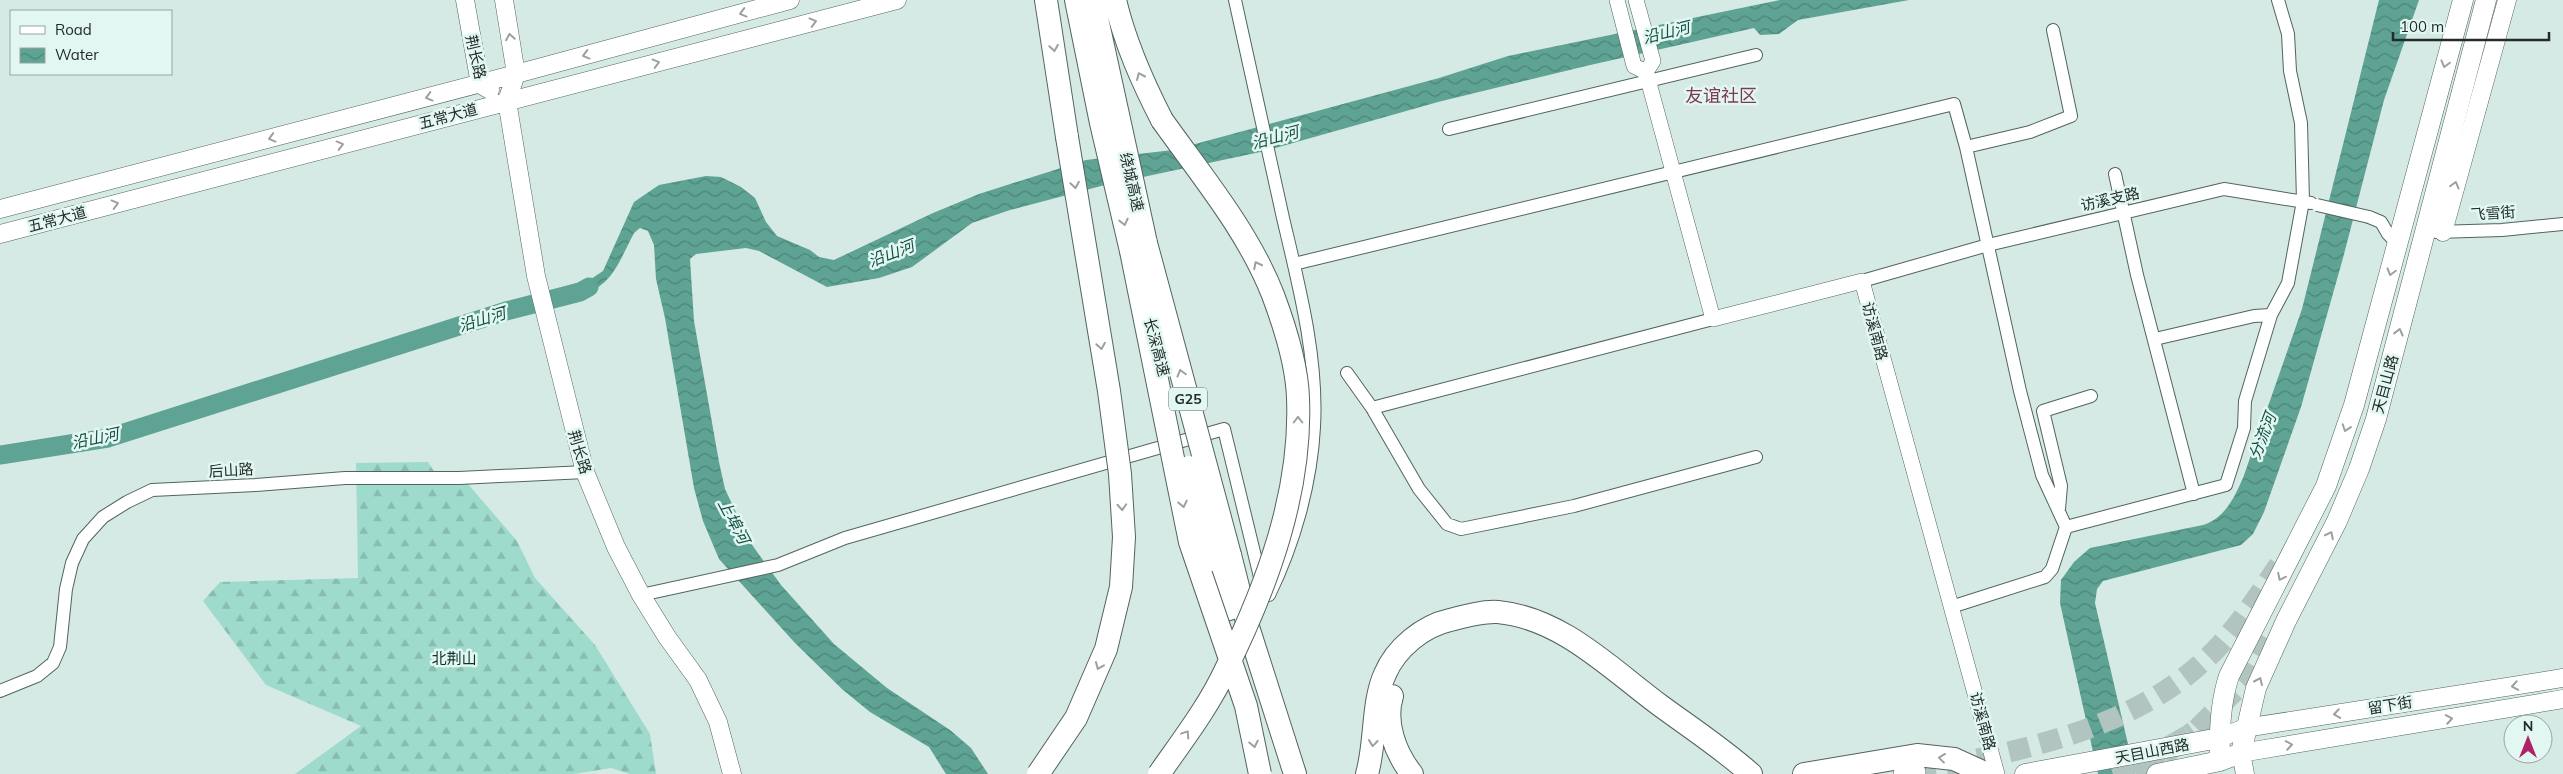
<svg xmlns="http://www.w3.org/2000/svg" width="2563" height="774" font-family="Mulish,'Noto Sans SC',sans-serif">
  <style>
    .forest { fill: url(#forest-firs) }
    .water { fill: url(#water-waves) }
    .lines { fill: none; stroke-linecap: round; stroke-linejoin: round }
    .river { stroke: #5ea393; stroke-width: 19 }
    .trunk-tunnel { stroke: #b2c4bf; stroke-width: 21; stroke-dasharray: 21 11; stroke-linecap: butt }
    .motorway-tunnel { stroke: #b2c4bf; stroke-width: 22; stroke-dasharray: 22 11; stroke-linecap: butt }
    .minor-casing { stroke: #52645f; stroke-width: 14 }
    .tertiary-casing { stroke: #52645f; stroke-width: 16 }
    .secondary-casing { stroke: #52645f; stroke-width: 19 }
    .primary-casing { stroke: #52645f; stroke-width: 21 }
    .trunk-casing { stroke: #52645f; stroke-width: 22 }
    .motorway-casing { stroke: #52645f; stroke-width: 24 }
    .minor { stroke: #fff; stroke-width: 12 }
    .tertiary { stroke: #fff; stroke-width: 15 }
    .secondary { stroke: #fff; stroke-width: 18 }
    .primary { stroke: #fff; stroke-width: 20 }
    .trunk { stroke: #fff; stroke-width: 21 }
    .motorway { stroke: #fff; stroke-width: 22 }
    .minor-bridge-casing { stroke: #52645f; stroke-width: 14; stroke-linecap: butt }
    .motorway-bridge-casing { stroke: #52645f; stroke-width: 24; stroke-linecap: butt }
    .minor-bridge { stroke: #fff; stroke-width: 12 }
    .motorway-bridge { stroke: #fff; stroke-width: 22 }
    .oneway { stroke: #9ca09f }
    .labels { text-anchor: middle; dominant-baseline: central; stroke-width: 5; stroke-linejoin: round; paint-order: stroke }
    .shield { fill: #e2f7f1; stroke: #5d6966; stroke-width: 1 }
    .shield-label { font-size: 14px; font-weight: bold; fill: #242c2a }
    .street-label { font-size: 15px; fill: #242c2a; stroke: #e2f7f1 }
    .park-label { font-size: 15px; fill: #10322b; stroke: #e2f7f1 }
    .water-label { font-size: 16px; font-style: italic; fill: #154f44; stroke: #e2f7f1 }
    .quarter-label { font-size: 18px; fill: #7f3a55; stroke: #e2f7f1 }
  </style>
  <defs>
    <pattern id="forest-firs" width="22" height="20" patternUnits="userSpaceOnUse" patternTransform="scale(1.25)"><rect width="22" height="20" fill="#9edbcc"/><path d="M5 1l3.5 6h-7zM16 11l3.5 6h-7z" fill="#88bcaf"/></pattern>
    <pattern id="water-waves" width="16" height="10" patternUnits="userSpaceOnUse" patternTransform="scale(1.25)"><rect width="16" height="10" fill="#5ea393"/><path d="M0 5q4-4 8 0t8 0" fill="none" stroke="#4d8578"/></pattern>
  </defs>
  <rect width="100%" height="100%" fill="#d5eae4"/>
  <path class="forest" d="M428,462L441,482L468,484L517,541L535,578L595,645L650,734L656,774H630L611,768L574,774H295L361,726L266,685L203,601L220,582L358,578L356,463Z"/>
  <path class="water" d="M1780,0H1909L1798,20L1779,34L1760,35L1754,28L1586,66L1438,102L1265,151L1101,186L1010,210L972,223L912,267L879,278L827,287L759,251L746,248L696,254L690,259L694,321L719,462L725,489L750,542L781,585L834,644L887,688L950,730L971,748L988,774H946L929,747L870,712L843,690L795,643L719,559L703,521L694,488L665,318L656,279L654,245L648,231L640,228L634,233C613,274 613,284 568,303L563,287L591,279L603,271L634,202L659,185L706,176L721,177L741,187L755,198L766,222L777,236L810,250L819,257L834,260L933,213L979,194L1086,160L1173,150L1439,78L1508,56Z
    M2379,0H2419L2384,100L2343,258L2301,407L2264,512L2253,534L2241,545L2103,581L2097,589L2095,603L2135,774H2098L2060,603L2061,580L2074,562L2090,548L2203,525C2225,518 2234,498 2243,478L2302,309Z"/>
  <g class="lines">
    <path class="river" d="M0,455L108,438L506,311L580,292L589,287"/>
    <path class="trunk-tunnel" d="M1915,772C2017,751 2129,732 2207,658C2236,631 2257,597 2279,565
      M2113,774L2139,764L2194,732L2248,678L2270,640"/>
    <path class="motorway-tunnel" d="M2136,774L2194,732"/>
    <defs>
      <path id="minor" d="M1235,0C1251,73 1267,145 1283,218C1299,286 1318,358 1314,427C1311,484 1294,544 1269,595
        M1449,129L1756,55
        M1966,147L2030,132L2071,116L2053,30
        M2115,174L2137,275L2194,494
        M2369,217L2381,222L2388,234L2399,245
        M2436,232L2502,230L2563,224
        M1294,264L1954,104L1966,147L2020,391L2042,475L2066,527L2052,569L2045,577L1951,607
        M1862,281L1988,245L2224,189L2311,203
        M2155,339L2254,316L2271,315
        M1347,373L1372,408L1419,489L1447,524L1461,529L1574,506L1756,457
        M1372,408L1713,319
        M2059,509L2061,486L2043,411L2091,396
        M2066,527L2226,485L2244,428L2245,401L2271,315L2288,283L2303,201L2301,123L2290,71L2288,34L2278,0
        M641,595L778,565L845,538L1224,429L1261,581
        M0,691L37,676L53,663L60,647L66,589L72,563L83,539L103,517L127,502L152,490L256,485L345,478H459L585,472"/>
      <path id="tertiary" d="M1617,0L1634,66L1646,72
        M1636,0L1653,61L1646,72
        M1646,72L1713,319L1862,281L1997,774"/>
      <path id="secondary" d="M465,0L480,84L490,90
        M504,0L516,74L507,101L536,276L585,472L616,547L641,595L667,637L698,680L718,722L732,774
        M0,209L516,74L790,0
        M2443,232L2507,0
        M0,234L897,0
        M2219,738L2245,728L2563,678
        M2245,774L2241,753L2563,699"/>
      <path id="primary" d="M2220,761C2219,733 2220,703 2229,676L2326,486L2354,405L2463,0
        M2025,774L2219,738
        M2157,774L2220,761L2241,753L2256,688L2286,621L2337,521L2359,469L2376,419L2486,0"/>
      <path id="trunk" d="M1904,774L1915,772"/>
      <path id="motorway" d="M1046,0L1067,137
        M1076,0L1101,123L1131,251
        M1093,0L1146,243
        M1115,0C1125,43 1142,81 1162,120
        M1230,555L1249,630L1295,774
        M1214,560L1229,609
        M1392,696C1384,722 1395,753 1412,774
        M1367,774C1376,743 1372,702 1385,674C1396,648 1423,626 1450,620C1465,616 1483,611 1498,612C1562,618 1612,670 1661,706C1691,728 1723,749 1751,774
        M1804,774L1917,755L1954,759L1987,774"/>
    </defs>
    <use href="#minor" class="minor-casing"/>
    <use href="#tertiary" class="tertiary-casing"/>
    <use href="#secondary" class="secondary-casing"/>
    <use href="#primary" class="primary-casing"/>
    <use href="#trunk" class="trunk-casing"/>
    <use href="#motorway" class="motorway-casing"/>
    <use href="#minor" class="minor"/>
    <use href="#tertiary" class="tertiary"/>
    <use href="#secondary" class="secondary"/>
    <use href="#primary" class="primary"/>
    <use href="#trunk" class="trunk"/>
    <use href="#motorway" class="motorway"/>
    <defs>
      <path id="minor-bridge" d="M2317,205L2369,217"/>
      <path id="motorway-bridge" d="M1146,243L1230,555
        M1131,251L1190,542L1246,706L1260,774
        M1189,467L1214,560
        M1038,774L1076,718L1106,649L1121,587L1124,537L1120,474L1109,391L1067,137
        M1159,774C1182,741 1209,706 1226,669C1267,586 1302,492 1298,398C1297,364 1285,327 1273,295C1248,231 1201,175 1162,120"/>
    </defs>
    <use href="#minor-bridge" class="minor-bridge-casing"/>
    <use href="#motorway-bridge" class="motorway-bridge-casing"/>
    <use href="#minor-bridge" class="minor-bridge"/>
    <use href="#motorway-bridge" class="motorway-bridge"/>
  </g>
  <defs><path id="oneway-chevron" d="M-2-3.5L2.5 0L-2 3.5" fill="none" stroke-width="1.6" stroke-linecap="round" stroke-linejoin="round" transform="scale(1.25)"/></defs>
  <g class="oneway">
    <use href="#oneway-chevron" transform="translate(743 13) rotate(165)"/>
    <use href="#oneway-chevron" transform="translate(813 22) rotate(-15)"/>
    <use href="#oneway-chevron" transform="translate(510 37) rotate(-99)"/>
    <use href="#oneway-chevron" transform="translate(1054 48) rotate(81)"/>
    <use href="#oneway-chevron" transform="translate(586 55) rotate(165)"/>
    <use href="#oneway-chevron" transform="translate(656 63) rotate(-15)"/>
    <use href="#oneway-chevron" transform="translate(2445 64) rotate(105)"/>
    <use href="#oneway-chevron" transform="translate(1140 76) rotate(-114)"/>
    <use href="#oneway-chevron" transform="translate(429 97) rotate(165)"/>
    <use href="#oneway-chevron" transform="translate(272 138) rotate(165)"/>
    <use href="#oneway-chevron" transform="translate(340 145) rotate(-15)"/>
    <use href="#oneway-chevron" transform="translate(1075 185) rotate(81)"/>
    <use href="#oneway-chevron" transform="translate(2455 185) rotate(-75)"/>
    <use href="#oneway-chevron" transform="translate(115 204) rotate(-15)"/>
    <use href="#oneway-chevron" transform="translate(1124 222) rotate(77)"/>
    <use href="#oneway-chevron" transform="translate(1257 265) rotate(-117)"/>
    <use href="#oneway-chevron" transform="translate(2391 272) rotate(106)"/>
    <use href="#oneway-chevron" transform="translate(2399 332) rotate(-76)"/>
    <use href="#oneway-chevron" transform="translate(1101 346) rotate(80)"/>
    <use href="#oneway-chevron" transform="translate(1181 373) rotate(-105)"/>
    <use href="#oneway-chevron" transform="translate(1298 420) rotate(-90)"/>
    <use href="#oneway-chevron" transform="translate(2346 428) rotate(109)"/>
    <use href="#oneway-chevron" transform="translate(1183 504) rotate(78)"/>
    <use href="#oneway-chevron" transform="translate(1122 507) rotate(87)"/>
    <use href="#oneway-chevron" transform="translate(2330 535) rotate(-63)"/>
    <use href="#oneway-chevron" transform="translate(2281 577) rotate(116)"/>
    <use href="#oneway-chevron" transform="translate(1099 666) rotate(113)"/>
    <use href="#oneway-chevron" transform="translate(2259 681) rotate(-66)"/>
    <use href="#oneway-chevron" transform="translate(2515 686) rotate(170)"/>
    <use href="#oneway-chevron" transform="translate(2337 714) rotate(171)"/>
    <use href="#oneway-chevron" transform="translate(2449 719) rotate(-10)"/>
    <use href="#oneway-chevron" transform="translate(1186 734) rotate(-56)"/>
    <use href="#oneway-chevron" transform="translate(1373 743) rotate(96)"/>
    <use href="#oneway-chevron" transform="translate(1254 744) rotate(78)"/>
    <use href="#oneway-chevron" transform="translate(2289 745) rotate(-9)"/>
    <use href="#oneway-chevron" transform="translate(1942 758) rotate(-173)"/>
  </g>
  <g class="labels">
    <rect class="shield" x="1169" y="387.5" width="38" height="23" rx="4"/>
    <g class="shield-label">
      <text x="1188" y="399">G25</text>
    </g>
    <g class="street-label">
      <text transform="translate(476 57) rotate(77)">荆长路</text>
      <text transform="translate(448 116) rotate(-15)">五常大道</text>
      <text transform="translate(1132 182) rotate(77)">绕城高速</text>
      <text transform="translate(2110 199) rotate(-13)">访溪支路</text>
      <text transform="translate(2493 213) rotate(-4)">飞雪街</text>
      <text transform="translate(57 219) rotate(-15)">五常大道</text>
      <text transform="translate(1875 331) rotate(75)">访溪南路</text>
      <text transform="translate(1157 347) rotate(75)">长深高速</text>
      <text transform="translate(2385 384) rotate(-75)">天目山路</text>
      <text transform="translate(580 452) rotate(73)">荆长路</text>
      <text transform="translate(231 470) rotate(-3)">后山路</text>
      <text transform="translate(2390 705) rotate(-9)">留下街</text>
      <text transform="translate(1983 721) rotate(75)">访溪南路</text>
      <text transform="translate(2152 751) rotate(-11)">天目山西路</text>
    </g>
    <g class="park-label">
      <text x="454" y="658">北荆山</text>
    </g>
    <g class="water-label">
      <text transform="translate(1666 32) rotate(-14)">沿山河</text>
      <text transform="translate(1275 137) rotate(-15)">沿山河</text>
      <text transform="translate(891 253) rotate(-21)">沿山河</text>
      <text transform="translate(482 319) rotate(-17)">沿山河</text>
      <text transform="translate(2262 436) rotate(-69)">分流河</text>
      <text transform="translate(95 438) rotate(-12)">沿山河</text>
      <text transform="translate(734 521) rotate(62)">上埠河</text>
    </g>
    <g class="quarter-label">
      <text x="1721" y="95">友谊社区</text>
    </g>
  </g>
  <rect x="10" y="10" width="162" height="65" fill="#e2f7f1" stroke="#96a6a1"/>
  <rect x="20" y="26" width="25" height="8" fill="#ffffff" stroke="#96a6a1"/>
  <text x="55" y="35" font-size="15" fill="#242c2a">Road</text>
  <rect x="20" y="48" width="25" height="15" fill="url(#water-waves)" stroke="#96a6a1"/>
  <text x="55" y="60" font-size="15" fill="#242c2a">Water</text>
  <g transform="translate(2528 739)"><circle r="24" fill="#e2f7f1" stroke="#96a6a1"/>
  <path d="M0-4L9 19L0 12L-9 19Z" fill="#ad2365"/>
  <text y="-8" font-size="14" font-weight="bold" text-anchor="middle" fill="#242c2a">N</text>
  </g>
  <path d="M2393 32v8h156v-8" fill="none" stroke="#242c2a" stroke-width="2.5"/>
  <text x="2400" y="32" font-size="15" fill="#242c2a" stroke="#e2f7f1" stroke-width="4" paint-order="stroke">100 m</text>
</svg>
